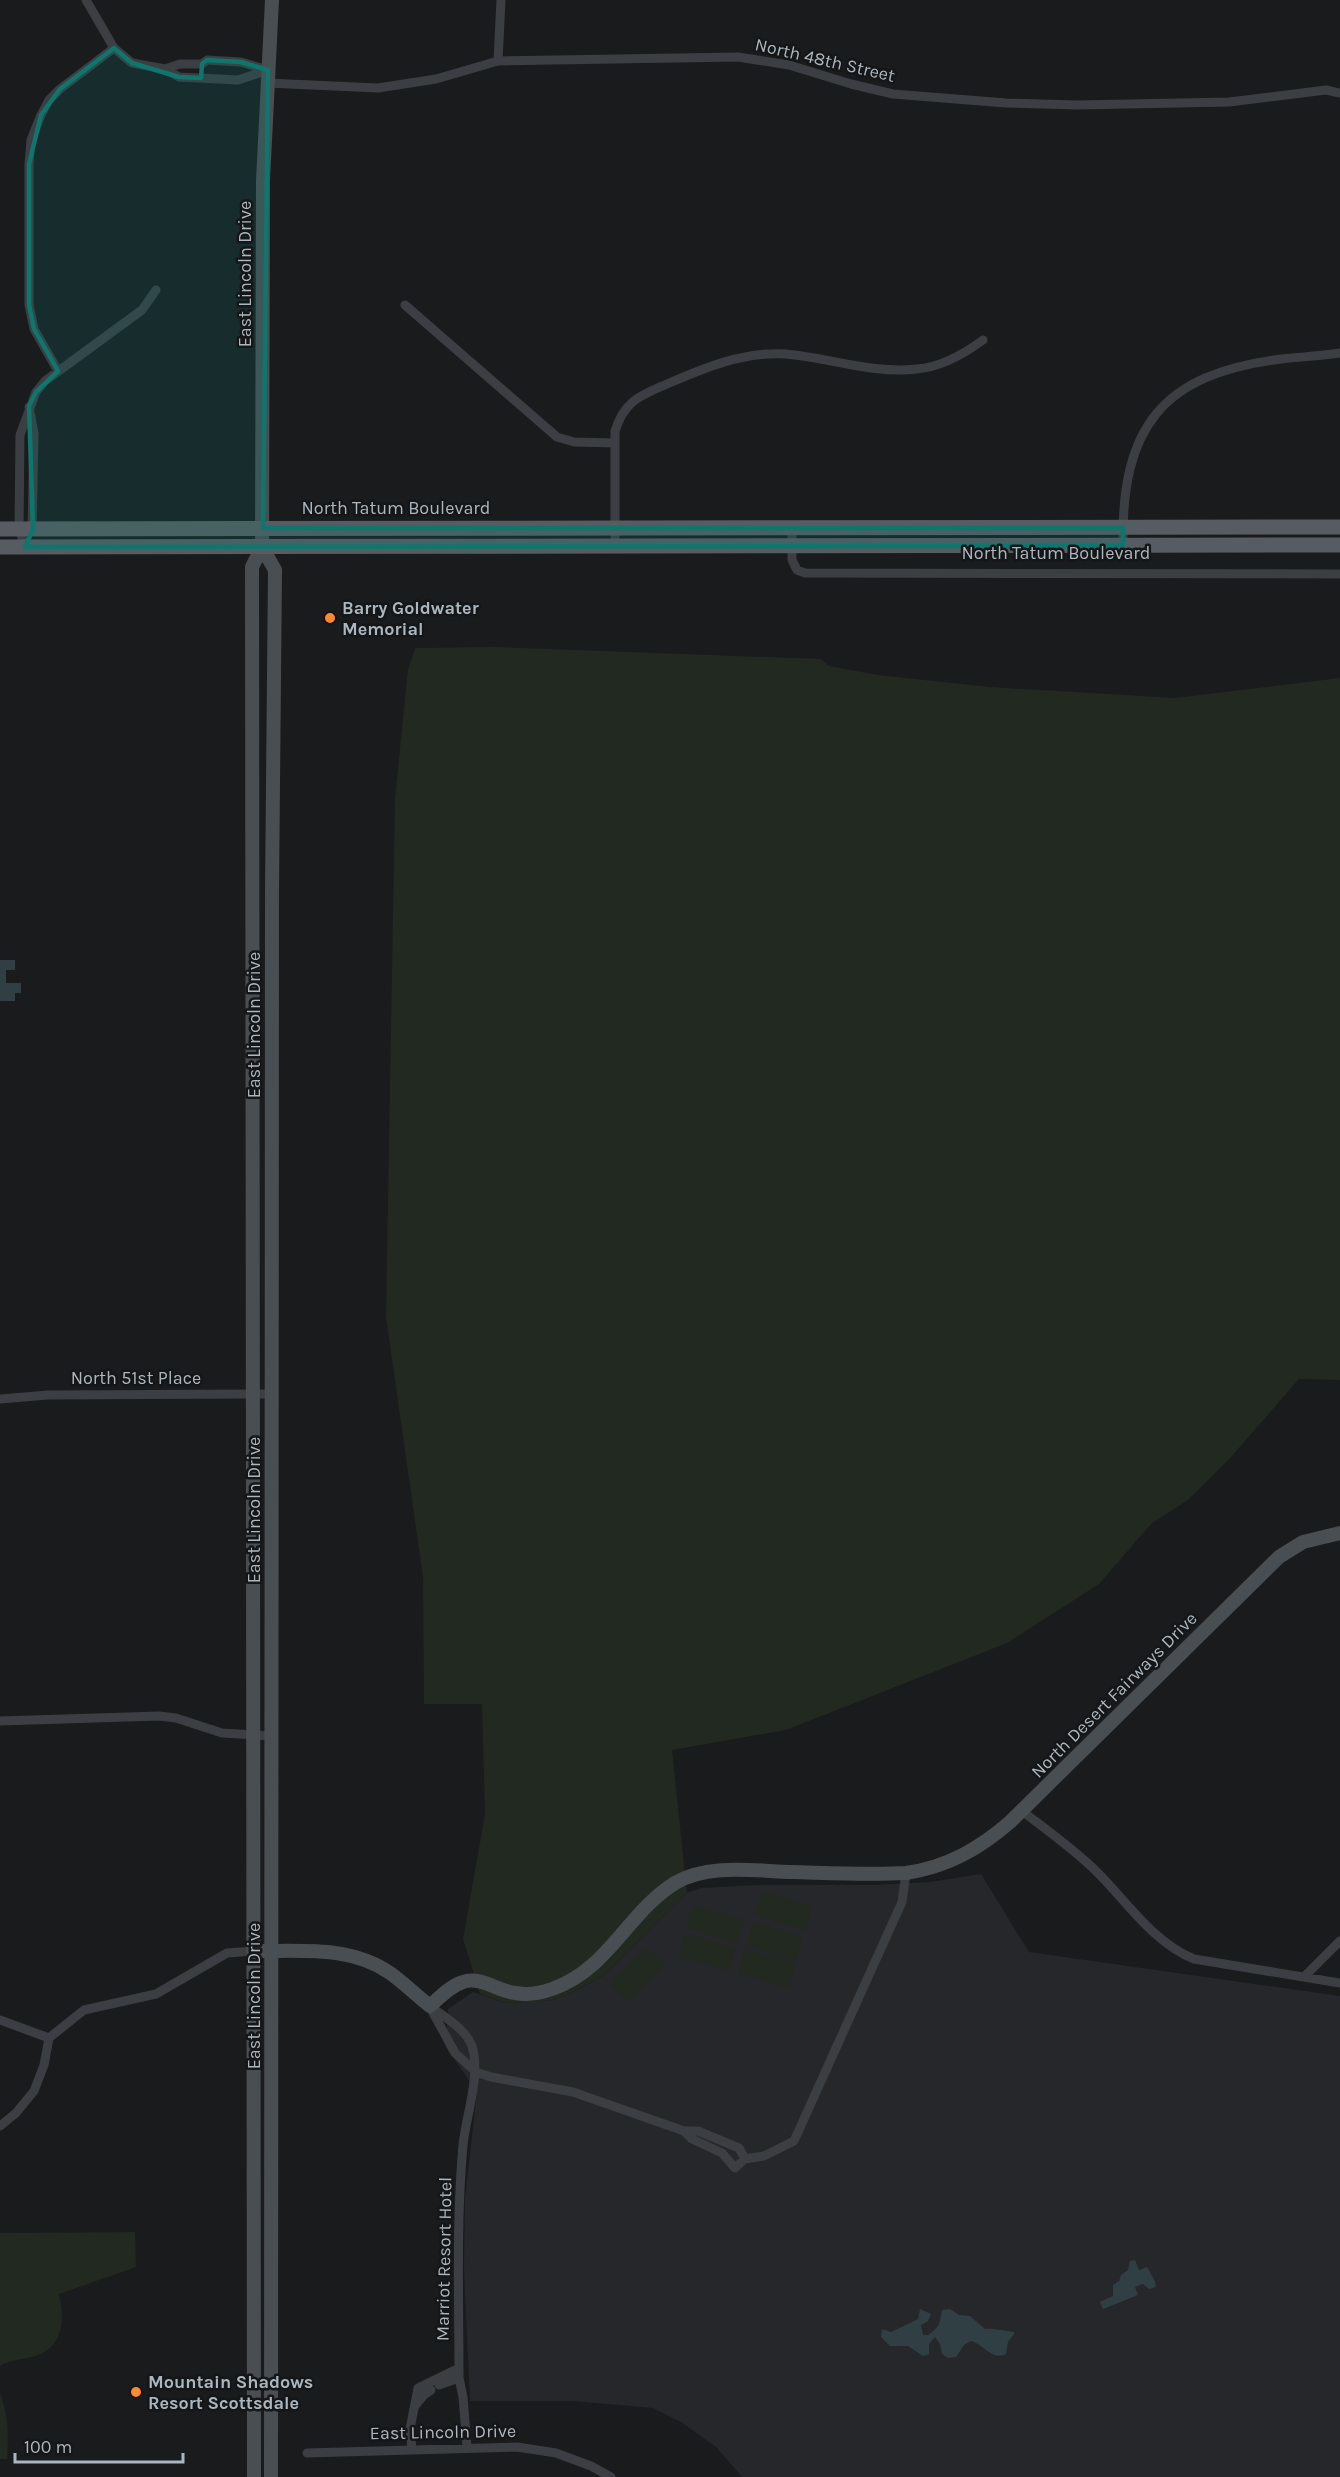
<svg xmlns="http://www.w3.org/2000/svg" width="1340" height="2477" font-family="Karla,sans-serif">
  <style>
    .built { fill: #26272a }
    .green { fill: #212920 }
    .water { fill: #2f3f43 }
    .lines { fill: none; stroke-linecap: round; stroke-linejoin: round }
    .street { stroke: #3b3e43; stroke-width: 9 }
    .secondary { stroke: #494e53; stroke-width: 14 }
    .primary { stroke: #575c62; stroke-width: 15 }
    .marked { fill: #0f766e; fill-opacity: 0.2; stroke: #0f766e; stroke-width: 4.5; stroke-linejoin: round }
    .poi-dot { fill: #ff8831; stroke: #151618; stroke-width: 2 }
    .labels { text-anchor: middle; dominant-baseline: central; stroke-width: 5; stroke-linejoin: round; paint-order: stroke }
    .street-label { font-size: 18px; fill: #acb6be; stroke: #151618 }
    .poi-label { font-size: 18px; font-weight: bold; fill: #acb6be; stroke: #151618; text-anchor: start }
  </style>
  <rect width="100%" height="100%" fill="#1a1b1d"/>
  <path class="built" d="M981,1874L1029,1952L1340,1996V2477H742L716,2447L681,2422L653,2408L573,2401H470L464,2270L465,2199L477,2092L446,2047L448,2009L473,1992L505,2003L553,2000L575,1991L604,1975L687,1893L701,1888L758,1885H874L930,1882Z"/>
  <path class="green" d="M494,647L821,659L829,666L878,675L990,687L1175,698L1340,678V1380L1299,1379L1231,1457L1188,1500L1151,1524L1099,1584L1007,1643L786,1730L672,1750L687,1893L604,1975L575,1991L553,2000L531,2002L505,2003L480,1994L463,1939L485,1814L482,1704H424L423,1577L386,1317L395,798L408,669L415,648Z
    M762,1892L812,1906L805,1930L755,1915Z
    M693,1905L744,1920L737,1943L687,1928Z
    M753,1922L803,1937L796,1961L746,1946Z
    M685,1933L735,1948L729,1971L679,1956Z
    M646,1947L664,1965L628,2002L610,1984Z
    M744,1949L795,1964L788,1988L738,1973Z
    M135,2232L136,2267L59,2294C65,2320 64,2350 31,2357C21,2360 8,2360 0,2366V2233Z
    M0,2392C8,2415 9,2434 7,2459H0Z"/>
  <path class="water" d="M0,960H15V970H6V983H21V993H15V1001H0Z
    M1135,2260L1139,2270L1147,2267L1155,2281L1156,2287L1149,2289L1143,2284L1135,2287L1138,2295L1103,2309L1100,2302L1113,2296V2285L1119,2281L1121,2275L1128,2270L1130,2261Z
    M920,2309L931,2314L928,2321L921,2325L923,2335H928C941,2326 939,2324 942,2310L950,2309L959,2315L970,2316L985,2329C994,2328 1003,2331 1014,2332V2334L1008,2342L1006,2354C992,2361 983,2344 971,2341L964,2345L956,2357L948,2358L942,2354L940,2344L935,2337L929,2344V2354L923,2356L908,2346H890L881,2337L882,2329L891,2332L918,2319Z"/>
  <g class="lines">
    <path class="street" d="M86,0L114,48L132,63L165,69L179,77L238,80L268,70
      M498,61L501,0
      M165,69L180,64H202L207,60L241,62L268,70
      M267,83L378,88L436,79L498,61L738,57L789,65L851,84L893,94L1006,103L1077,105L1229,102L1326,90L1340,93
      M405,305L557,437L574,442L615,443
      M58,371L34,329L29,305V164L31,140L41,115L49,100L60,89L114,48
      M29,407L34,433L32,531
      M792,528V560L797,570L805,573L1340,574
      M1123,546C1121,428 1161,374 1281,359C1300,357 1320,356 1340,353
      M25,547L19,529L20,435L36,392L45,381L142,310L156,290
      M615,547V431C625,400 640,396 667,384C704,368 744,351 786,354C830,358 873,374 917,369C942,367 964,354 983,340
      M0,1399L48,1395L272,1394
      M0,1721L159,1716L176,1718L222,1733L272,1736
      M1022,1811C1048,1831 1075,1850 1098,1873C1127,1902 1155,1944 1194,1959L1340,1983
      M1304,1977L1340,1941
      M430,2006C444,2017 466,2029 472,2046C481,2076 466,2115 463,2145C456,2223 459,2300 459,2378L463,2397L467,2447
      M431,2009L455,2053L476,2072L491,2077L573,2092L684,2131H698L739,2148L745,2159
      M0,2020L49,2038
      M0,2126L16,2113L34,2091L44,2065L49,2038L84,2010L156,1994L227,1953L254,1951
      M684,2131L692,2139L722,2153L735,2168L745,2159L764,2156L794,2141L902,1902L906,1873
      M439,2385L459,2378
      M415,2406L424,2395L431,2390
      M412,2450L410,2429L418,2388L459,2368
      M307,2453L517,2447L556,2453L591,2466L611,2477"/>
    <path class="secondary" d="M262,547L275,570L272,891L271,2477
      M263,1951C307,1951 352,1947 390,1973C404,1983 416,1995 430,2006C439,1998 450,1986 463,1982C480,1976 498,1991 515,1993C527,1995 541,1993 552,1989C609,1969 627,1913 675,1883C708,1863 755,1871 792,1872C830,1873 868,1875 906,1873C947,1867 979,1849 1010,1822L1279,1557L1303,1542L1340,1533
      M254,2477L252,567L262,547L263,181L272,0"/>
    <path class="primary" d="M0,529L1340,527
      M0,547L1340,545"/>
  </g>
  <path class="marked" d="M114,48L132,63L179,77L201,78L202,64L207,60L241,62L268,70L263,528H1123V546L25,547L33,529L29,406L36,392L58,371L34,329L29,305V164L41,115L60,89Z"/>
  <g class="poi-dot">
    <circle cx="330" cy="618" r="6"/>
    <circle cx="136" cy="2392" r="6"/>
  </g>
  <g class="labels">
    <g class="street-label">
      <text transform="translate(825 60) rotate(13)">North 48th Street</text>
      <text transform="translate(245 274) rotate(-90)">East Lincoln Drive</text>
      <text x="396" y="508">North Tatum Boulevard</text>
      <text x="1056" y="553">North Tatum Boulevard</text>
      <text transform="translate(254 1025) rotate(-90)">East Lincoln Drive</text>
      <text x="136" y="1378">North 51st Place</text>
      <text transform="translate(254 1510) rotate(-90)">East Lincoln Drive</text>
      <text transform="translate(1114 1695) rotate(-45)">North Desert Fairways Drive</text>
      <text transform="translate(254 1996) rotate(-90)">East Lincoln Drive</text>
      <text transform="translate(444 2259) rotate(-89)">Marriot Resort Hotel</text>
      <text transform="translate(443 2432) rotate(-1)">East Lincoln Drive</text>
    </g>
    <g class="poi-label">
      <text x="342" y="608">Barry Goldwater<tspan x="342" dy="21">Memorial</tspan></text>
      <text x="148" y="2382">Mountain Shadows<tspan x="148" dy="21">Resort Scottsdale</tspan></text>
    </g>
  </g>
  <path d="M15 2453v9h168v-9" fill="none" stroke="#acb6be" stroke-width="3"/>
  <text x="24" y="2453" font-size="18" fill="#acb6be" stroke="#151618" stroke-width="4.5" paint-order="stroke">100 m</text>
</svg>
